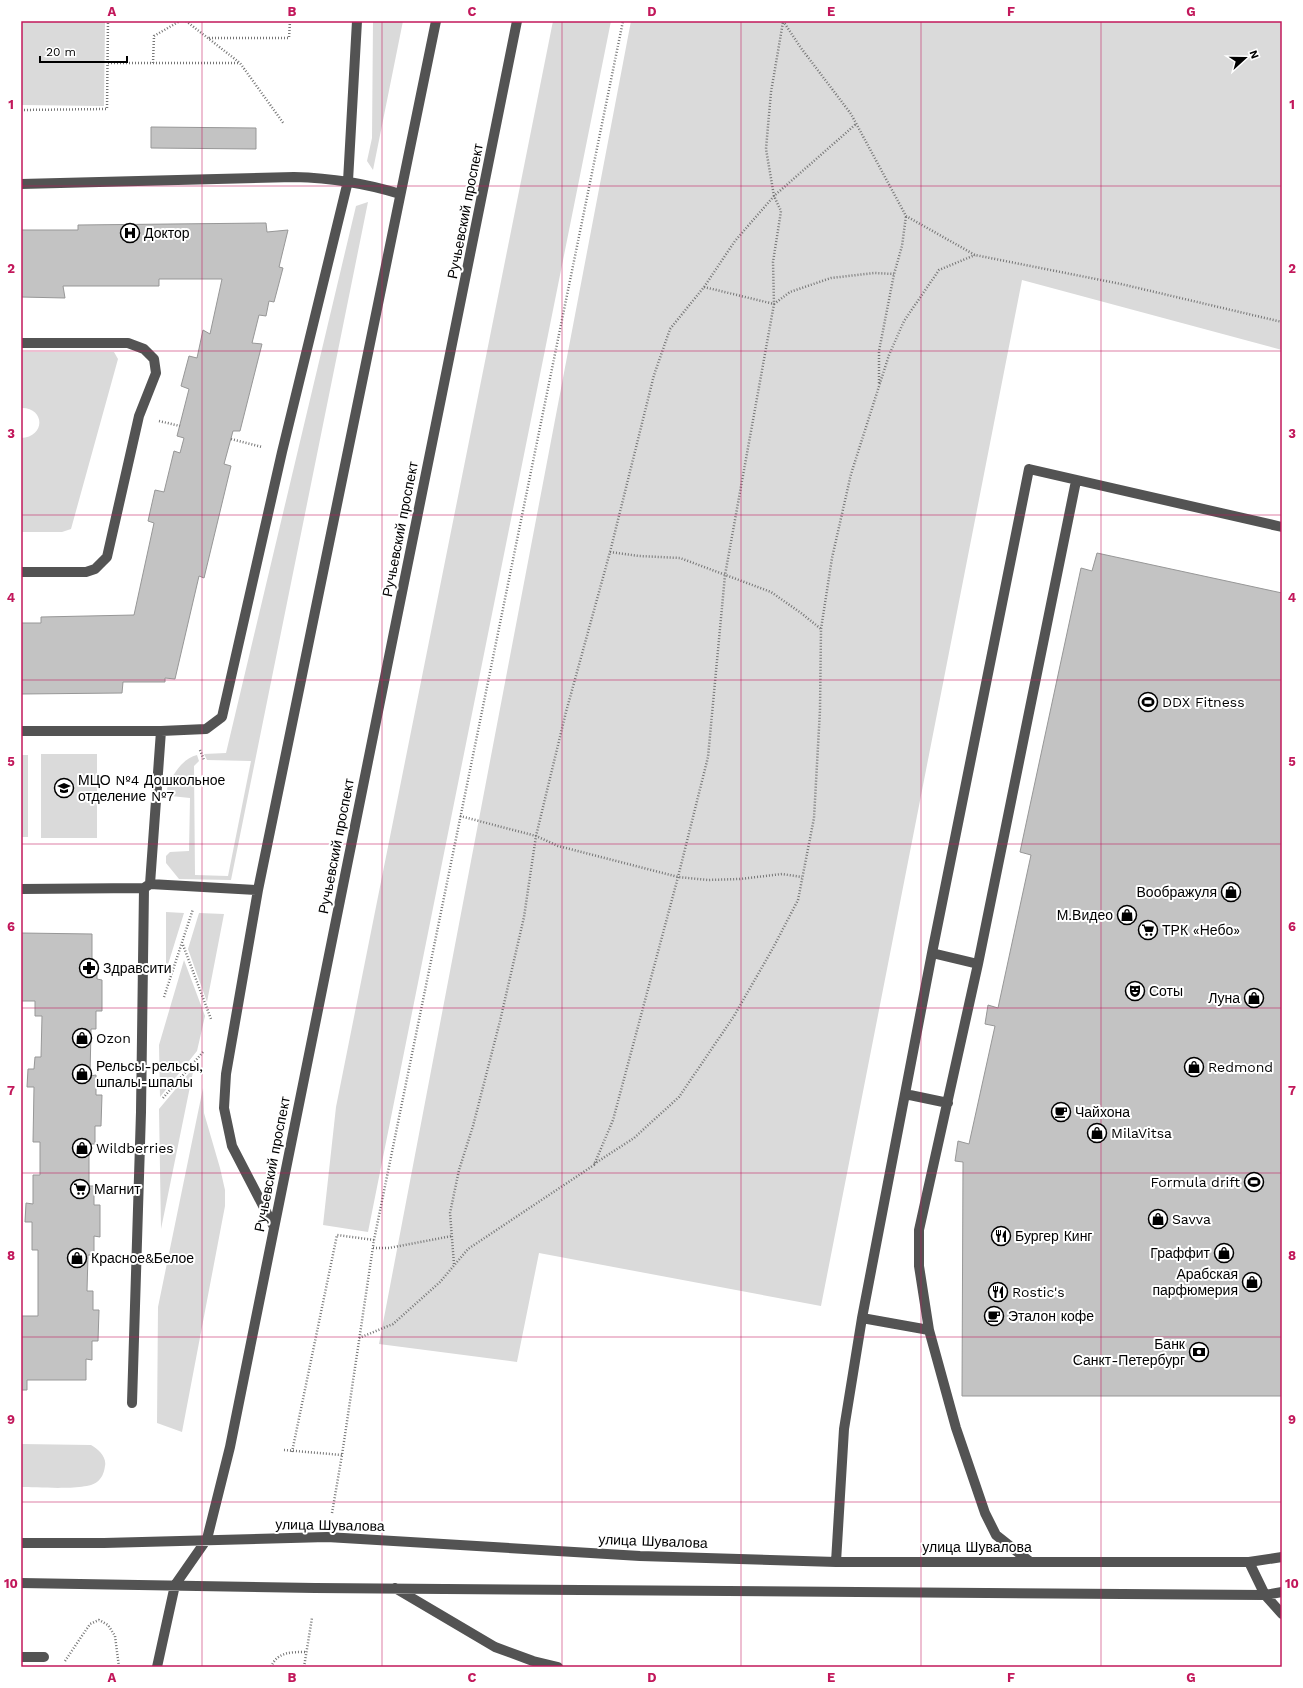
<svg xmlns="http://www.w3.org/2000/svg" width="1303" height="1688" font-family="'Work Sans',sans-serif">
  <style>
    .green { fill: #dadada }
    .building { fill: #c3c3c3; stroke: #979797 }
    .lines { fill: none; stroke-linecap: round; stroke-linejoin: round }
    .path { stroke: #757575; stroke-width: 2.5; stroke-dasharray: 1 2; stroke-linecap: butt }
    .minor { stroke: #535353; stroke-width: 10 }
    .grid { fill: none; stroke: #c2185b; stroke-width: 1; stroke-opacity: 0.55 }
    .labels { text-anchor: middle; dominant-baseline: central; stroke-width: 4; stroke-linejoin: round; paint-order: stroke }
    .street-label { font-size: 14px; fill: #000; stroke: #fff }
    .poi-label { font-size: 14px; fill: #000; stroke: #fff; text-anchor: start }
    .neatline { fill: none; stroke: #c2185b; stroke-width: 1.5 }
    .grid-label { font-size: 13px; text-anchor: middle; font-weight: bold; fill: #c2185b }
  </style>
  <rect width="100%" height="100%" fill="#fff"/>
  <path class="green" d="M21,21H105L104,106L21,105Z
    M373,21H403L373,170L367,161L372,138Z
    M553,21H611L368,1232L323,1225L336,1107Z
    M631,21H1282V350L1022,280L821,1306L539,1253L517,1362L379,1344Z
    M368,202L231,880L179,879L166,863V856L170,852L189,851L190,798L171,796L167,789C171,776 183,758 197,755L199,761L194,766L195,875L228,876L251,761L207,760L204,754L226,753L356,206Z
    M21,352H114L118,359L71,529L62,532H21V438C46,437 45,407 21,408Z
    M41,754H97V838H41Z
    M21,755H28V837H21Z
    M166,912L184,913L166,971Z
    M199,913L224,914L207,1002L188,949Z
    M184,960L205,1016L197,1051L160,1097L159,1045Z
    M194,1067L161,1229L159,1109Z
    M203,1088L204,1113L220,1168L225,1190V1206L182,1432L157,1423L158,1307Z
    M21,1444L91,1445C98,1449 107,1457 105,1466C104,1473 102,1478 97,1482C87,1491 36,1487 21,1487Z"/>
  <path class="building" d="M151,127L256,128V149L151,148Z
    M266,223L267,232L288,230L279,267L283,268L274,302L269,301L266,316L259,315L252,343L262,344L240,431H233L224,464L231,466L204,578L199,576L175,679L165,678V682H123L122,693L21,694V623H41V617L134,615L154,523L148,521L155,490L164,492L174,451L180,453L184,438L177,436L189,389L181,386L189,356L197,358L203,330L210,334L222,279H159V286H63L65,298L21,297V230H78V225Z
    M1097,553L1282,593V1396H962L963,1162L955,1161L958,1141L969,1144L995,1026L985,1024L988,1005L998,1008L1031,855L1020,852L1081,568L1092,571Z
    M21,933L92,934V961H97V979L102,980V1011H96V1029H91L90,1076L96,1075V1095H102L101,1126H95V1144H89V1186H94V1205H100V1237L94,1236V1255H88L87,1291H93V1310H99L98,1341H92V1360L86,1359V1380H27V1390H21V1316H38V1250H32V1222H25L26,1203L33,1204V1175H40V1142H33L34,1087H27L28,1069H34L35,1057H41L42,1016H35V1001H21Z"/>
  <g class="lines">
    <path class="path" d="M186,21L240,63L284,124
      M783,21L801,48L851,114L906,216L975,255L1121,284L1282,322
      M209,38H289L290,21
      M108,63H153L154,36L180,21
      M153,63H239
      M21,110L107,109L108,21
      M704,287L774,304L790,292L831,278L874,273L894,274
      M879,383V351L894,274L902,246L906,216
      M159,421L180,426
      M231,439L262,447
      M610,552L639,556L680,558L771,592L801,613L821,629
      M200,750L204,760
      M460,816L536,836L558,846L678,877L708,880L740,879L782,874L802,877
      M183,945L211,1019
      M164,997L193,909
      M163,1098L203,1052
      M594,1164L634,1138L679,1097L734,1016L773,948L798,900L814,818L820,710L821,629L832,558L851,474L889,355L904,321L939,270L975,255
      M373,1248H389L452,1236
      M454,1264L450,1213L459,1170L473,1126L500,1021L524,917L536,836L566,712L610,552L654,375L670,329L704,287L735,241L774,196L856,124
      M359,1338L393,1324L440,1282L468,1249L594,1165L613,1120L678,877L708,757L725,575L774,304L773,262L781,211L774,196L766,149L771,92L783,22
      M284,1450L342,1455
      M292,1452L337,1235L374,1240
      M332,1513L342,1455L374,1240L623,21
      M65,1661L90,1624L99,1620L108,1625L115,1636L119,1667
      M271,1667C277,1652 291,1652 305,1652
      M304,1667L312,1618"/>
    <path class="minor" d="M21,184L294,177C331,178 365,183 400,194
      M21,343H128L144,349L154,359L156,373L139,416L107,557L95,569L86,572H21
      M21,731H161L206,729L222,717L282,452L348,181L357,21
      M150,884L161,731
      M21,889L144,888L150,884L258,890
      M932,953L978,964
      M905,1094L948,1103
      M274,1227L232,1146L224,1108L226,1074L258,890L436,21
      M862,1318L929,1330
      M132,1403L141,1112L144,888
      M21,1543H104L327,1537L640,1556L836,1562H1249L1282,1557
      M1029,1561L996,1535L985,1513L956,1428L929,1330L919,1266V1230L978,964L1076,481
      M836,1562L844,1429L862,1318L932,953L1029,469L1282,527
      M1249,1562L1265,1595L1282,1614
      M21,1583L315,1588L1265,1595L1282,1592
      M395,1588L495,1647L533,1661L558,1667
      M21,1657H44
      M157,1667L175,1585L207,1539L230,1447L517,21"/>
  </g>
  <path class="grid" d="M202,21V1667M382,21V1667M562,21V1667M741,21V1667M921,21V1667M1101,21V1667M21,186H1282M21,351H1282M21,515H1282M21,680H1282M21,844H1282M21,1008H1282M21,1173H1282M21,1337H1282M21,1502H1282"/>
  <defs>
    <symbol id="hospital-ring" viewBox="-11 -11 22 22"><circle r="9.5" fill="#fff" stroke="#000" stroke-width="1.5"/><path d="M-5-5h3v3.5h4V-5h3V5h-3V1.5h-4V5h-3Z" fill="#000"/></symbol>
    <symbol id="stadium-ring" viewBox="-11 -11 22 22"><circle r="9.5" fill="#fff" stroke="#000" stroke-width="1.5"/><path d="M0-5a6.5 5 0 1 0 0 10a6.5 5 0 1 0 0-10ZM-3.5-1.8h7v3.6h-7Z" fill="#000"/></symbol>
    <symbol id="school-ring" viewBox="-11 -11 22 22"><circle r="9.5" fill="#fff" stroke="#000" stroke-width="1.5"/><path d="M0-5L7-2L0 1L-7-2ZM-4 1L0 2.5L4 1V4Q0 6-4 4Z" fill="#000"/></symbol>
    <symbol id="shop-ring" viewBox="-11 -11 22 22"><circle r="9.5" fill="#fff" stroke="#000" stroke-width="1.5"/><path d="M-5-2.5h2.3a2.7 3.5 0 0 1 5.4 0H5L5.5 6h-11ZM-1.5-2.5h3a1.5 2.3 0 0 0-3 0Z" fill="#000"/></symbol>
    <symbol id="supermarket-ring" viewBox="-11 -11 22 22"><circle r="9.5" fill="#fff" stroke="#000" stroke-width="1.5"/><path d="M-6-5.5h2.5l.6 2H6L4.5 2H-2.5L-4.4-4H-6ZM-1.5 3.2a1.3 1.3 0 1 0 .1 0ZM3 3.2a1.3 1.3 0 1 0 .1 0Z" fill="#000"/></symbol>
    <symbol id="pharmacy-ring" viewBox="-11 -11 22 22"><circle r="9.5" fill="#fff" stroke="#000" stroke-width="1.5"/><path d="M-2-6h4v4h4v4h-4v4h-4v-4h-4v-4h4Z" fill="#000"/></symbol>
    <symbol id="theatre-ring" viewBox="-11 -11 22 22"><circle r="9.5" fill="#fff" stroke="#000" stroke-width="1.5"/><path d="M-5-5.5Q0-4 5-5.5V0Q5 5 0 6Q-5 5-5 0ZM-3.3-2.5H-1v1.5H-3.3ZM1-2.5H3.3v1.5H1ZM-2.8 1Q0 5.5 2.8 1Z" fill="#000"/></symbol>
    <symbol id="cafe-ring" viewBox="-11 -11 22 22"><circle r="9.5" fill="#fff" stroke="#000" stroke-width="1.5"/><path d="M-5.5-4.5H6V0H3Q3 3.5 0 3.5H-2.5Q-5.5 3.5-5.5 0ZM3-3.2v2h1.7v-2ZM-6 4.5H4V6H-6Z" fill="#000"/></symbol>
    <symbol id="restaurant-ring" viewBox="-11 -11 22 22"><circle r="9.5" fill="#fff" stroke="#000" stroke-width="1.5"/><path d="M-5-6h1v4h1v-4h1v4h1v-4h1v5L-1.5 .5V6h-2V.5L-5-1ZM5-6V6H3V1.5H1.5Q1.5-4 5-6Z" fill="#000"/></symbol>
    <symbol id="bank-ring" viewBox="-11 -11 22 22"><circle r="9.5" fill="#fff" stroke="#000" stroke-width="1.5"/><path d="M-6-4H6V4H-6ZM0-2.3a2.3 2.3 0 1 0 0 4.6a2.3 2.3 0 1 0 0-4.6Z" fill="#000"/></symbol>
  </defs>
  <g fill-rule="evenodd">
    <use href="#hospital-ring" x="119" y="222" width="22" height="22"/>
    <use href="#stadium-ring" x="1137" y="691" width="22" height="22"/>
    <use href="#school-ring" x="53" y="777" width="22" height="22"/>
    <use href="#shop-ring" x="1220" y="881" width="22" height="22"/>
    <use href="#shop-ring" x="1116" y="904" width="22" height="22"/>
    <use href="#supermarket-ring" x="1137" y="919" width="22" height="22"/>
    <use href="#pharmacy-ring" x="78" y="957" width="22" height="22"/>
    <use href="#theatre-ring" x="1124" y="980" width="22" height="22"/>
    <use href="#shop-ring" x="1243" y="987" width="22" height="22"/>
    <use href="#shop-ring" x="71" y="1027" width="22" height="22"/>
    <use href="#shop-ring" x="1183" y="1056" width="22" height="22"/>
    <use href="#shop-ring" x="71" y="1063" width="22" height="22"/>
    <use href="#cafe-ring" x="1050" y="1101" width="22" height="22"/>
    <use href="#shop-ring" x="1086" y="1122" width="22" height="22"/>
    <use href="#shop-ring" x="71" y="1137" width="22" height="22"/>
    <use href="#stadium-ring" x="1243" y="1171" width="22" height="22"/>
    <use href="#supermarket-ring" x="69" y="1178" width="22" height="22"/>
    <use href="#shop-ring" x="1147" y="1208" width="22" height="22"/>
    <use href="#restaurant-ring" x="990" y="1225" width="22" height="22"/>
    <use href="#shop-ring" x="1213" y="1242" width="22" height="22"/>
    <use href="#shop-ring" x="66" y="1247" width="22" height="22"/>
    <use href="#shop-ring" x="1241" y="1271" width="22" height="22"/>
    <use href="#restaurant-ring" x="987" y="1281" width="22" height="22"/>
    <use href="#cafe-ring" x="983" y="1305" width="22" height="22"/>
    <use href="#bank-ring" x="1188" y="1341" width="22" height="22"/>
  </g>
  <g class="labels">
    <g class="street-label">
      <text transform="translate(465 211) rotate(-79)">Ручьевский проспект</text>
      <text transform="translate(400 529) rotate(-79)">Ручьевский проспект</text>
      <text transform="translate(336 846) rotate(-79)">Ручьевский проспект</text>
      <text transform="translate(272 1164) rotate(-79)">Ручьевский проспект</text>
      <text transform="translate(330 1525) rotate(1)">улица Шувалова</text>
      <text transform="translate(653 1541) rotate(2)">улица Шувалова</text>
      <text x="977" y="1547">улица Шувалова</text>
    </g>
    <g class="poi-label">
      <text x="144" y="233">Доктор</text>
      <text x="1162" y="702">DDX Fitness</text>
      <text x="78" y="780">МЦО №4 Дошкольное<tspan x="78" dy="16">отделение №7</tspan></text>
      <text x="1217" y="892" text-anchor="end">Воображуля</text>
      <text x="1113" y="915" text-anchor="end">М.Видео</text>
      <text x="1162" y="930">ТРК «Небо»</text>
      <text x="103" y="968">Здравсити</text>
      <text x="1149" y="991">Соты</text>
      <text x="1240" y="998" text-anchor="end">Луна</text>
      <text x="96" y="1038">Ozon</text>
      <text x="96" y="1066">Рельсы-рельсы,<tspan x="96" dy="16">шпалы-шпалы</tspan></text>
      <text x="1208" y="1067">Redmond</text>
      <text x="1075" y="1112">Чайхона</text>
      <text x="1111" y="1133">MilaVitsa</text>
      <text x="96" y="1148">Wildberries</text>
      <text x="1240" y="1182" text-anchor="end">Formula drift</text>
      <text x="94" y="1189">Магнит</text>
      <text x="1172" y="1219">Savva</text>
      <text x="1015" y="1236">Бургер Кинг</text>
      <text x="1210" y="1253" text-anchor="end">Граффит</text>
      <text x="91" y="1258">Красное&amp;Белое</text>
      <text x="1238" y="1274" text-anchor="end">Арабская<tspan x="1238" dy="16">парфюмерия</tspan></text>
      <text x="1012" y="1292">Rostic's</text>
      <text x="1008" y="1316">Эталон кофе</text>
      <text x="1185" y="1344" text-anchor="end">Банк<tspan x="1185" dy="16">Санкт-Петербург</tspan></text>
    </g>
  </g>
  <rect width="1303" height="1688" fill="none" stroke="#ffffff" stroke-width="44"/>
  <g transform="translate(1245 58) rotate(69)" stroke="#ffffff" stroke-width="3" paint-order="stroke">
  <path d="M0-3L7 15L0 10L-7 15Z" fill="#000000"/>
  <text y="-6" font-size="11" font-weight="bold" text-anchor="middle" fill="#000000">N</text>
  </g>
  <path d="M40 56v6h87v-6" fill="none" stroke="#000000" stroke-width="2"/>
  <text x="46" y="56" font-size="12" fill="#000000" stroke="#ffffff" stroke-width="3" paint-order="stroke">20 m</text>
  <rect x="22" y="22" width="1259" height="1644" class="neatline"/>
  <g class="grid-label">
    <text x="112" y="16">A</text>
    <text x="292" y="16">B</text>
    <text x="472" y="16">C</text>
    <text x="652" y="16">D</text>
    <text x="831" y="16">E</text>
    <text x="1011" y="16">F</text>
    <text x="1191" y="16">G</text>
    <text x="11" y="109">1</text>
    <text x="1292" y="109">1</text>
    <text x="11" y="273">2</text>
    <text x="1292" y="273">2</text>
    <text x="11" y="438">3</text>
    <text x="1292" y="438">3</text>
    <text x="11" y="602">4</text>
    <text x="1292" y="602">4</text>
    <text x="11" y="766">5</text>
    <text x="1292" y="766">5</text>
    <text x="11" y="931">6</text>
    <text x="1292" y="931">6</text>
    <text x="11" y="1095">7</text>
    <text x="1292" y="1095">7</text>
    <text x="11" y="1260">8</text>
    <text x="1292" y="1260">8</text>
    <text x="11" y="1424">9</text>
    <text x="1292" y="1424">9</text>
    <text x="11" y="1588">10</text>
    <text x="1292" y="1588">10</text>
    <text x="112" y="1682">A</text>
    <text x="292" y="1682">B</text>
    <text x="472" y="1682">C</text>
    <text x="652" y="1682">D</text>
    <text x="831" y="1682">E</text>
    <text x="1011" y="1682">F</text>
    <text x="1191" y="1682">G</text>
  </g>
</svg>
